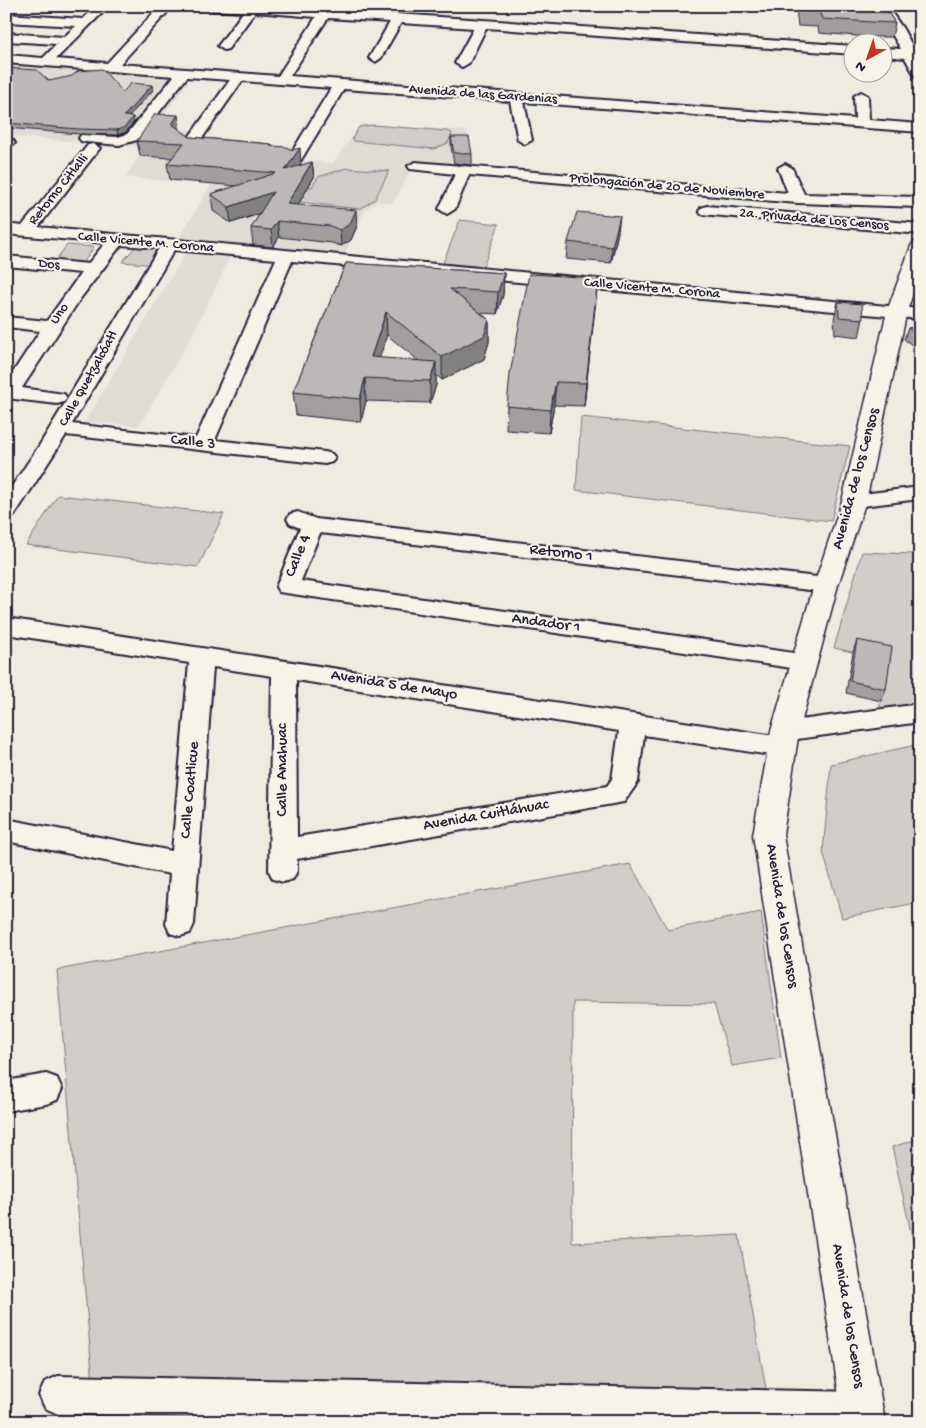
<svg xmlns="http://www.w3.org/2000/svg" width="926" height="1428" font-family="'Gochi Hand',sans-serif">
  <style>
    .built { fill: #dfdcd4 }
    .green { fill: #d1cdc9; stroke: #7a7882 }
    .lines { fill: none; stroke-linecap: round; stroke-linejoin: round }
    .street-casing { stroke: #22223b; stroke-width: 4 }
    .secondary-casing { stroke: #22223b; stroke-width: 3 }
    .street { fill: #f7f3e8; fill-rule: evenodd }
    .secondary { fill: #f7f3e8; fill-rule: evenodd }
    .wall { fill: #a19e9d; stroke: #22223b; fill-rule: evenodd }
    .shaded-wall { fill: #838180; stroke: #22223b }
    .building { fill: #bbb8b7; stroke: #22223b }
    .labels { text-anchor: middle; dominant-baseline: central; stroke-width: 4.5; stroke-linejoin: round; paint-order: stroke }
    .far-street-label { font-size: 14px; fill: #22223b; stroke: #f7f3e8 }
    .street-label { font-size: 16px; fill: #22223b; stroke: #f7f3e8 }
  </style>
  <rect width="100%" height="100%" fill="#eeebe1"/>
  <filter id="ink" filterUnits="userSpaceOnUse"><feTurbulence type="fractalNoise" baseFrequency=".02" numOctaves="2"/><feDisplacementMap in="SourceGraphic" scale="10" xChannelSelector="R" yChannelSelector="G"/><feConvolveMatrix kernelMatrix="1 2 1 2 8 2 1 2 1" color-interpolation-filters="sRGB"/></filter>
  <g filter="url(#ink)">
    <path class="built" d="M6,62L193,75L140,147L6,136Z
      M361,124L467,131L474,166L422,162L419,168H412L393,203L377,201L365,210L345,253L179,238L211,185L125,177L157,129L196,131L186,147L236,141L299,147L292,160L333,163Z
      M187,250L231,255L192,336L139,426L85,422Z"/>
    <path class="green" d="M373,125L447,131L452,133L448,143L434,149L354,141L352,139L359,127Z
      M347,168L389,171L375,199L360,209L299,202L290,185L312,187L318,177Z
      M460,220L499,224L483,267L443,263Z
      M67,245L94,247L82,264L54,262Z
      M136,246L167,249L156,265L122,262Z
      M581,417L850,446L831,521L576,490Z
      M58,495L224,514L198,567L26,545Z
      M862,552L914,554L920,563V706L879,711L888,660L834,648Z
      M920,744V902L842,918L823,852L831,764Z
      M630,864L668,930L761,912L781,1058L732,1066L714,1004L573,1002L572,1243L739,1235L767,1395L93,1383L57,970Z
      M920,1138V1273L892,1147Z"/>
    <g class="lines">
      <defs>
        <path id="street" d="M96,6H109L56,59L107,63L160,6H173L120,64L278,76L316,17L255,12L228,49L224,50L218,46L243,12L213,10L207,6L325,9L854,46V54L486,28L469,63L462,67L455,63L474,28L401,23L381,58L375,62L369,58L390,22L328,18L290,76L855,119L854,96L861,92L868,96L869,120L920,124V132L524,102L532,140L525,144L518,140L510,101L344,89L301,160L294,164L287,160L331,88L242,81L196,147L191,148L184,144L230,80L187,77L137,140L119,145L86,142L81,141L79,138L81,135L118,137L127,134L174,76L6,63V55L43,58L57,44L6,41V33L64,37L76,26L6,22V14L83,19Z
          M875,6H887L903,29L920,60V77L915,76L905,58L884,56V48L901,49Z
          M6,139L13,140L15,143L6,148Z
          M93,144L100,148L38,227L920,309V319L292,261L215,440L325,452L332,454L335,458L332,462L325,464L66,435L14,516L6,518V495L39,446L159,248L121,245L80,299L22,388L64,394L67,398L64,402L57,404L6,398V383L40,331L6,327V317L47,321L81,273L6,266V256L88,264L105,243L6,234V224L22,226L88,145ZM174,250L276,259L196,438L72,424Z
          M415,162L788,193L778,168L785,164L792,168L804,194L920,197V207L798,203L469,175L455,209L447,214L439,209L455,174L410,169L408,166Z
          M707,206L920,224V234L701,214L699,211L701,208Z
          M920,487V499L854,507L847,506L843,501L847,496L854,495Z
          M298,512L316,519L826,578L834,580L837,585L834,590L826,592L320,533L301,581L814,656L817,662L814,668L805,670L279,592L276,587L300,528L290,524L287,519L290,514Z
          M6,618L775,736L772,731L776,724L785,722L920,704V722L790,740L795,747L791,754L782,757L644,735L638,782L624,802L297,859V871L293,879L283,882L273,879L269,871L272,676L213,667L194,924L190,933L180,936L170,933L166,924L170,874L6,841V819L172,851L189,663L6,634ZM296,680L619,731L612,779L607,786L297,837Z
          M46,1074L57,1078L62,1089L57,1100L46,1104L6,1111V1081Z
          M58,1376L862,1392L875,1398L881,1411L876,1422H455L58,1414L45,1408L39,1395L45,1382Z"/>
        <path id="secondary" d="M920,241V273L907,311L866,501L838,585L799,731L783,835L885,1422H843L753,835L771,731L814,585L842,501L887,311L911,246L914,242Z"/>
      </defs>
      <use href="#street" class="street-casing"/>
      <use href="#secondary" class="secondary-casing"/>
      <use href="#street" class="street"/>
      <use href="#secondary" class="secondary"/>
    </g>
    <path class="wall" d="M797,6H884L895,23L892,37H869L819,33L818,27L798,26L796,9Z
      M6,68L49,81L123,92L153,90L129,116L134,122L126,132L118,135L79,134L6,128Z
      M180,130L190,137L271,144L272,146L301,164L300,166L312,162L314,177L298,205L357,226L351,240L341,246L332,243L279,237L273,247L253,245L251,228L260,214L231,223L213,211L211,194L237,186L170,180L167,164L172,158L140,156L137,141Z
      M451,137L472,154V165L454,163L451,147Z
      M618,232L611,263L566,259L568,242Z
      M346,263L504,273L503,295L497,314L481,313L489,320V342L484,359L442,380L436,375V385L430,403L366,401L361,422L296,415L293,392ZM387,335L419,361L379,358Z
      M598,278L584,406L554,405L549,433L506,430L507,406Z
      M838,302L863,319L859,337L835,334L834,319Z
      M920,327V351L904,339L908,328Z
      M857,640L886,689L881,701L846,693L853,652Z"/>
    <path class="shaded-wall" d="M152,85L153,90L125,121L124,116Z
      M178,115L180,130L172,124Z
      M133,117L134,122L126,132L118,135L117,130Z
      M300,148L301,164L287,186L285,170Z
      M312,162L314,177L289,220L287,204Z
      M273,192L275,208L231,223L229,207Z
      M356,210L357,226L351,240L341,246L340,230Z
      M620,216L618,232L611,263L612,247Z
      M277,221L279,237L273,247L271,230Z
      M504,273L503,295L497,314L498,292Z
      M598,278L596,300L584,406L586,383Z
      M386,312L387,335L373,378L371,357Z
      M489,320V342L484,359L442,380V357Z
      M436,362V385L430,403V381Z
      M365,378L366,401L361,422L360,399Z
      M556,382L554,405L549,433L550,410Z"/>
    <path class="building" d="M800,6H884L895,23L872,22L822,19L820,13L801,12Z
      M6,68L37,70L49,81L72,76L78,71L102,69L123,92L131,83L152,85L124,116L133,117L125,127L117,130L78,129L6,123Z
      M155,114L178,115L172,124L190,137L271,144L270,146L286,147L292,150L300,148L285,170L312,162L287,204L356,210L350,224L340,230L330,226L277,221L271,230L251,228L273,192L229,207L211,194L276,173L167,164L184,143L137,141Z
      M451,137H469L472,154L454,153Z
      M577,212L620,216L612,247L568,242Z
      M346,263L504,273L498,292L450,289L489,320L484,336L442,357L386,312L371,357L436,362L430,381L365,378L360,399L293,392Z
      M529,274L598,278L586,383L556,382L550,410L507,406L510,374Z
      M838,302L862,304L863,319L839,317Z
      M920,327V337L908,328Z
      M857,640L892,647L886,689L850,681Z"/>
  </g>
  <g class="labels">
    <g class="far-street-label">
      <text transform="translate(483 95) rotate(4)">Avenida de las Gardenias</text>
      <text transform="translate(667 187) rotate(5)">Prolongación de 20 de Noviembre</text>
      <text transform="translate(59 190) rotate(-51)">Retorno Citlalli</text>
      <text transform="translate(814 220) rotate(5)">2a. Privada de Los Censos</text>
      <text transform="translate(146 243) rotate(5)">Calle Vicente M. Corona</text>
      <text transform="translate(49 265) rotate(6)">Dos</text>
      <text transform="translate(652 289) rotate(5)">Calle Vicente M. Corona</text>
      <text transform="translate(60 314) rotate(-55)">Uno</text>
      <text transform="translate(89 379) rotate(-61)">Calle Quetzalcóatl</text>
    </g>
    <g class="street-label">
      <text transform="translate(193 443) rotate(6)">Calle 3</text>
      <text transform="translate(857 479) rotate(-75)">Avenida de los Censos</text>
      <text transform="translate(561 554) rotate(7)">Retorno 1</text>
      <text transform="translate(299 556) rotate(-68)">Calle 4</text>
      <text transform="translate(546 624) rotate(8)">Andador 1</text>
      <text transform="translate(394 686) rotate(9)">Avenida 5 de Mayo</text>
      <text transform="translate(283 770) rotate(-90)">Calle Anahuac</text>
      <text transform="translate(191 790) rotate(-85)">Calle Coatlicue</text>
      <text transform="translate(486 816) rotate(-10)">Avenida Cuitláhuac</text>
      <text transform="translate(781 916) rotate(81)">Avenida de los Censos</text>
      <text transform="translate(847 1316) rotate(81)">Avenida de los Censos</text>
    </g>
  </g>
  <rect width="926" height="1428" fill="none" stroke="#f7f3e8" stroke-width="25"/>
  <rect x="12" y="12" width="901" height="1403" fill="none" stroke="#22223b" stroke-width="2" filter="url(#ink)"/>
  <g transform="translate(868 58) rotate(220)"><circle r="24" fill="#f7f3e8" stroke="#a29fa3"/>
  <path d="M0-4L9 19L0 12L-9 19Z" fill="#c8321e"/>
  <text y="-8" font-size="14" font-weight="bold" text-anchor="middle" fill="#22223b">N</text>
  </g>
</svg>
